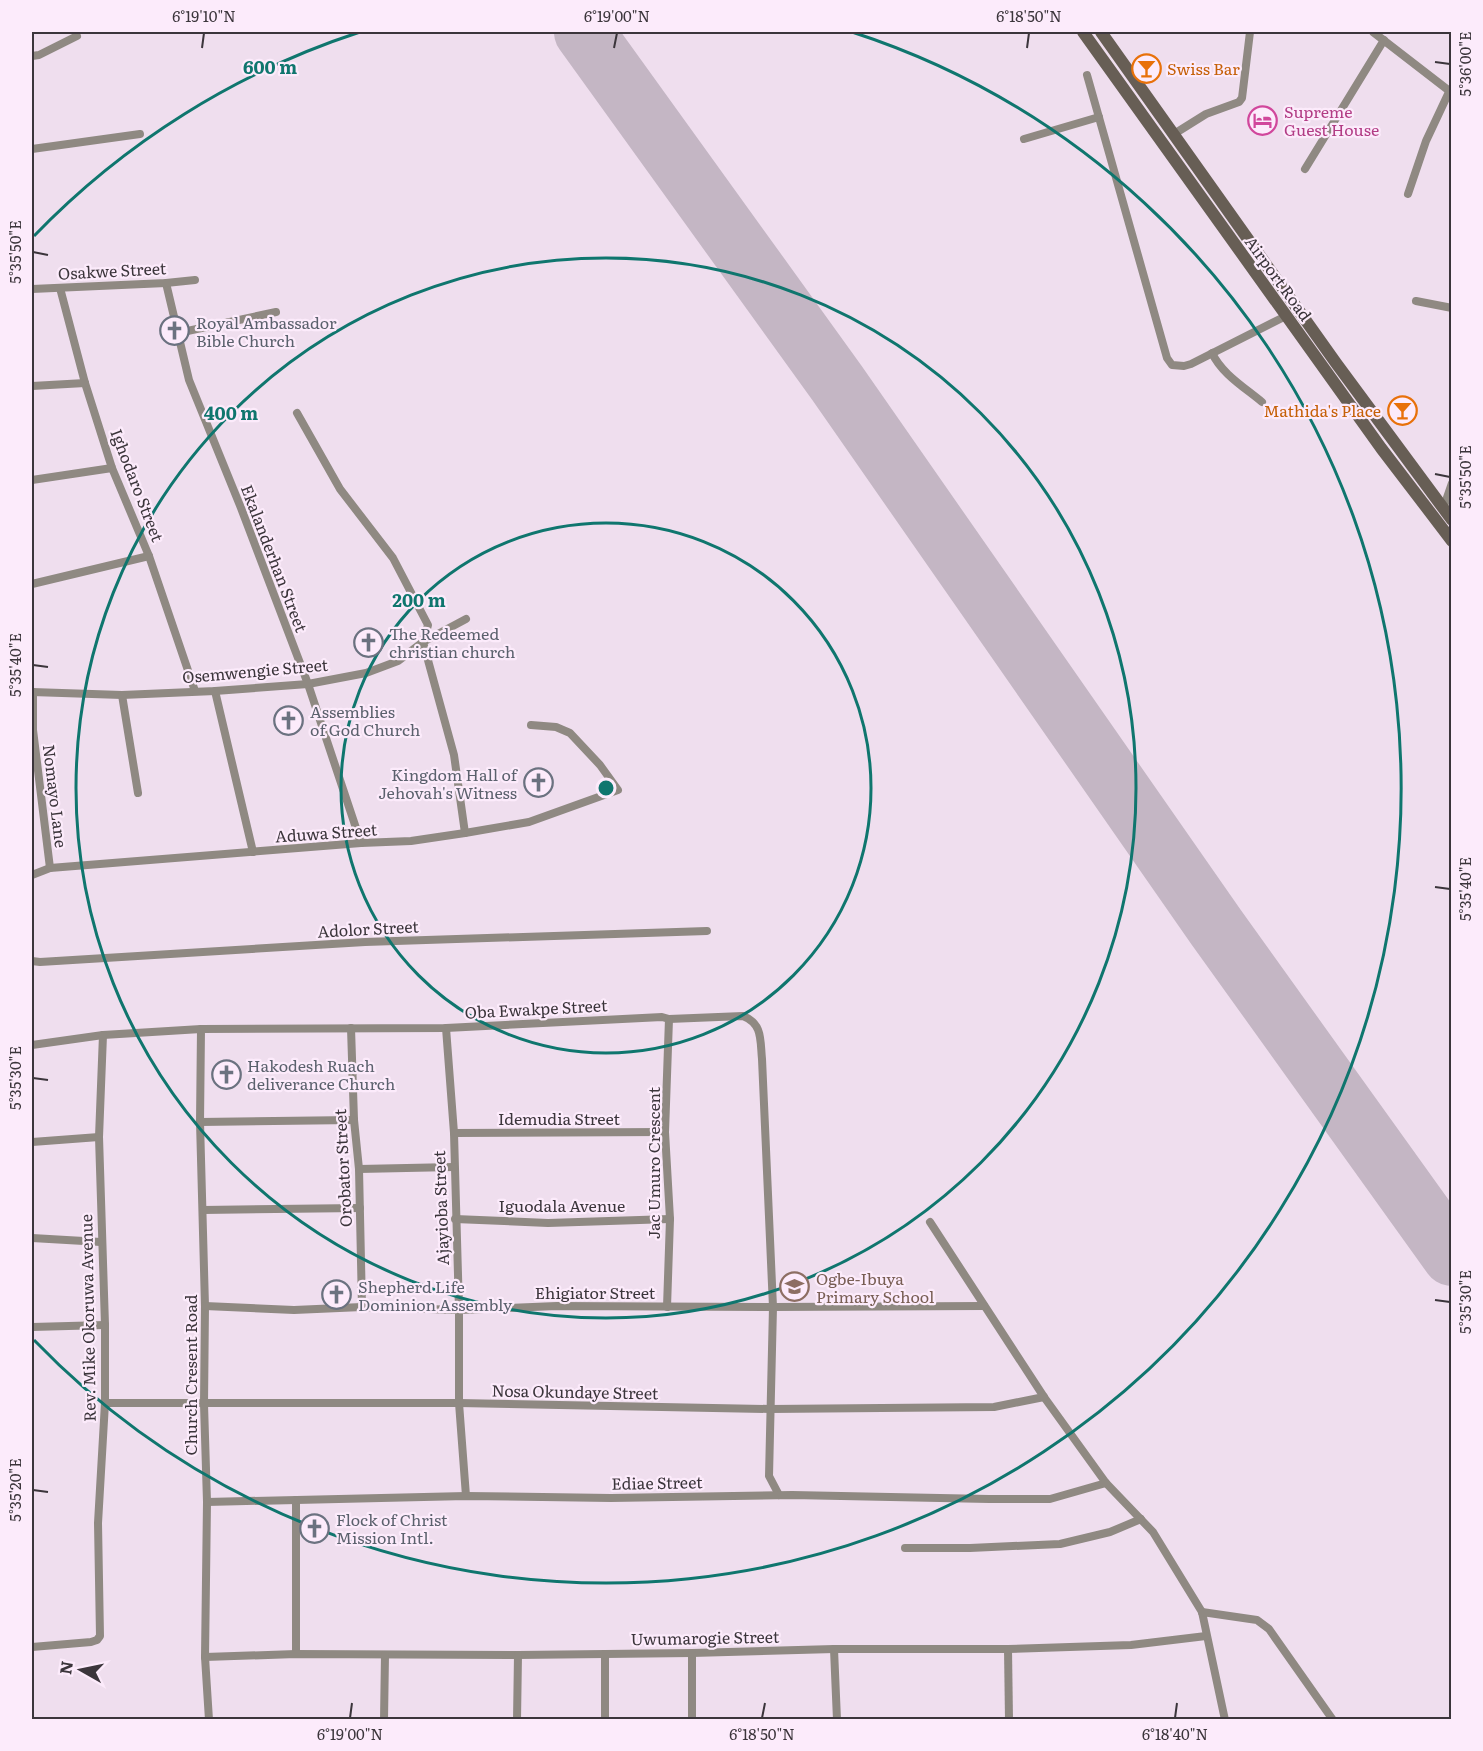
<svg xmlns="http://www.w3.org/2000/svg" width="1483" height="1751" font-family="Literata,serif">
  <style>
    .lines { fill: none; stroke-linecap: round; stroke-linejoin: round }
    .runway { stroke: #c4b6c4; stroke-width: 60 }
    .street { stroke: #8f8982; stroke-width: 8 }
    .secondary { stroke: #675e55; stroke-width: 12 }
    .ticks { fill: none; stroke: #3b353b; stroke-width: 2 }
    .ring { fill: none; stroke: #0f766e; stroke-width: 3 }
    .labels { text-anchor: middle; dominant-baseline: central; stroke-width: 4.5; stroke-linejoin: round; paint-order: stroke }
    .food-label { font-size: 16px; fill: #c56008; stroke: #fcebfb; text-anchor: start }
    .hotel-label { font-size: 16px; fill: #b23c85; stroke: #fcebfb; text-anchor: start }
    .street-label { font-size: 16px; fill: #3b353b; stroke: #fcebfb }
    .worship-label { font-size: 16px; fill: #5b616d; stroke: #fcebfb; text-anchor: start }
    .education-label { font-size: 16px; fill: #785e54; stroke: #fcebfb; text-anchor: start }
    .centre { fill: #0f766e; stroke: #fcebfb; stroke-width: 3 }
    .ring-label { font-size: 18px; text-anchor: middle; font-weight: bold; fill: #0f766e; stroke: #fcebfb; stroke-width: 4.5; stroke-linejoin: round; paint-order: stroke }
    .neatline { fill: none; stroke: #3b353b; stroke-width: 2 }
    .ticks-label { font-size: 15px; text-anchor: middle; fill: #3b353b }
  </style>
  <rect width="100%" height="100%" fill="#efdeee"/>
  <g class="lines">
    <path class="runway" d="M 584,32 L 837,383 L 1216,927 L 1452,1256"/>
    <g class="street">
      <path d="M 1373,32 L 1452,93"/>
      <path d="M 32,56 L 39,55 L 77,36"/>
      <path d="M 1087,75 L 1167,358 L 1172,365 L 1184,366 L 1191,364 L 1286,316"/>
      <path d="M 1174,134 L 1206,114 L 1239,102 L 1242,98 L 1250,32"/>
      <path d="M 1024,139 L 1099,117"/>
      <path d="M 32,149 L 140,134"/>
      <path d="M 1305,169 L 1384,40"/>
      <path d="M 1408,194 L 1426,141 L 1449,92"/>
      <path d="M 166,283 L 189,380 L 241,508 L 308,684 L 361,843"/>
      <path d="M 60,288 L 85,383 L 112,468 L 149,556 L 195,691"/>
      <path d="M 32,289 L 166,283 L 195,280"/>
      <path d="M 1416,301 L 1452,308"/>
      <path d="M 178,333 L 276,312"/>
      <path d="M 1212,353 C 1222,374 1244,387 1262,402"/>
      <path d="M 32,386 L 85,383"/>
      <path d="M 297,413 L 340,489 L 393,558 L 428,625 L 423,642 L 454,755 L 465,833"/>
      <path d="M 32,480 L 112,468"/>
      <path d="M 1443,509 L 1452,483"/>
      <path d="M 32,584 L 149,556"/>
      <path d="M 215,691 L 253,852"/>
      <path d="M 32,692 L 122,695 L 215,691 L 308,684 L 366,673 L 398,661 L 423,642 L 466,619"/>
      <path d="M 33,692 L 33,730 L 50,868"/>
      <path d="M 122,695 L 138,793"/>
      <path d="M 32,875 L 50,868 L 361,843 L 411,841 L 465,833 L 529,822 L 618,790 L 600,765 L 570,733 L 556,727 L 531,725"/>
      <path d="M 32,961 L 40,962 L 365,942 L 707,931"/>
      <path d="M 351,1028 L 354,1120 L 359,1169 L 362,1307"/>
      <path d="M 446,1028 L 454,1133 L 459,1310 L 459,1403 L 466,1496"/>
      <path d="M 201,1029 L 200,1122 L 205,1306 L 204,1404 L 207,1502 L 205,1657 L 209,1720"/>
      <path d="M 32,1045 L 103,1035 L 201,1029 L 446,1028 L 662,1017 L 669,1019 L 743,1016 C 763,1024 760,1040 762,1059 L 773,1307 L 769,1476 L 779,1495"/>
      <path d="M 200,1122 L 354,1120"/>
      <path d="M 454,1133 L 665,1132"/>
      <path d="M 32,1142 L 99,1137"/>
      <path d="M 359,1169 L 454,1167"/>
      <path d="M 203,1210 L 360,1208"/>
      <path d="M 455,1219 L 548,1223 L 670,1219"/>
      <path d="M 930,1222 L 1044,1397 L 1106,1483 L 1153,1532 L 1202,1612 L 1225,1720"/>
      <path d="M 32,1238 L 101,1242"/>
      <path d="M 205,1306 L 294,1310 L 362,1307 L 459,1310 L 557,1306 L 773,1307 L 984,1306"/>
      <path d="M 667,1307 L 670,1219 L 665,1132 L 669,1019"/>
      <path d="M 32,1327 L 105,1325"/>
      <path d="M 105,1403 L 459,1403 L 770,1409 L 994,1407 L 1044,1397"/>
      <path d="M 296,1500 L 296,1654"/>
      <path d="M 207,1502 L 466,1496 L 611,1498 L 792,1495 L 989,1499 L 1050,1499 L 1106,1483"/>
      <path d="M 905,1548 L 970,1548 L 1060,1544 L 1110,1532 L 1141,1519"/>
      <path d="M 1202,1612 L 1257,1620 L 1269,1629 L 1333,1720"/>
      <path d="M 32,1647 L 91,1642 L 97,1640 L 100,1636 L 98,1523 L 105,1403 L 105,1325 L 99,1137 L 103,1035"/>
      <path d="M 834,1649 L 837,1720"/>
      <path d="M 1008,1649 L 1009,1720"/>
      <path d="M 605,1654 L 605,1720"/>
      <path d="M 205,1657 L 296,1654 L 518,1655 L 692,1653 L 834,1649 L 1008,1649 L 1131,1645 L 1206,1636"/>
      <path d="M 384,1720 L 385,1655"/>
      <path d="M 517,1720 L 518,1655"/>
      <path d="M 692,1720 L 692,1653"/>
    </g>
    <g class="secondary">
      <path d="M 1083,32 L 1381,448 L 1452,541"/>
      <path d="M 1101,32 L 1336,363 L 1452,520"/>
    </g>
  </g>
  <path class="ticks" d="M 202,48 L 204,33M 614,48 L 617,33M 1027,48 L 1029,33M 1435,62 L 1450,64M 33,252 L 48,255M 1435,474 L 1450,477M 33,665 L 48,667M 1435,887 L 1450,889M 33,1078 L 48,1080M 1435,1300 L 1450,1302M 33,1490 L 48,1492M 350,1718 L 352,1703M 762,1718 L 765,1703M 1175,1718 L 1177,1703"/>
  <g class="ring">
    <circle cx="606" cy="788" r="265"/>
    <circle cx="606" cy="788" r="530"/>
    <path d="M34 236A795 795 0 0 1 360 32M852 32A795 795 0 1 1 34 1340"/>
  </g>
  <defs>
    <symbol id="bar-ring" viewBox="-11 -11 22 22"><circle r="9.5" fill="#fcebfb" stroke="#e8710a" stroke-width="1.5"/><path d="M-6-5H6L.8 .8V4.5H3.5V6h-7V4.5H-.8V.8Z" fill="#e8710a"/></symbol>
    <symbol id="hotel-ring" viewBox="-11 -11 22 22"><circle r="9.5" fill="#fcebfb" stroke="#d1479c" stroke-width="1.5"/><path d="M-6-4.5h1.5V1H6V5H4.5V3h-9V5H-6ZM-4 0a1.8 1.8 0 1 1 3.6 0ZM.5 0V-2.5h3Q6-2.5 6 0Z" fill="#d1479c"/></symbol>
    <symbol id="church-ring" viewBox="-11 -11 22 22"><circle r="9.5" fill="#fcebfb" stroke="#6b7280" stroke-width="1.5"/><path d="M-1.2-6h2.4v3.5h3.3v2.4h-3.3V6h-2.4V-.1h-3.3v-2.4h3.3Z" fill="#6b7280"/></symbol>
    <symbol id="school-ring" viewBox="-11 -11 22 22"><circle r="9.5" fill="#fcebfb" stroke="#8d6e63" stroke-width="1.5"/><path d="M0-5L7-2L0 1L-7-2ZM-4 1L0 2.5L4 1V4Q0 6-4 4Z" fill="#8d6e63"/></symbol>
  </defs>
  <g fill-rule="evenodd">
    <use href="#bar-ring" x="1130" y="52" width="33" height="33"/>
    <use href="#hotel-ring" x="1246" y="104" width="33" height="33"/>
    <use href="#church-ring" x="158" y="314" width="33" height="33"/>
    <use href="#bar-ring" x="1386" y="394" width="33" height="33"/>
    <use href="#church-ring" x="352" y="626" width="33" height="33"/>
    <use href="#church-ring" x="272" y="704" width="33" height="33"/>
    <use href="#church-ring" x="522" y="766" width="33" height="33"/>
    <use href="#church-ring" x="210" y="1058" width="33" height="33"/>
    <use href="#school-ring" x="778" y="1270" width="33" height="33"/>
    <use href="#church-ring" x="320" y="1278" width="33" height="33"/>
    <use href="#church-ring" x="298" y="1512" width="33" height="33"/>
  </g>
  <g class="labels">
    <g class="food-label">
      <text x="1167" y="68">Swiss Bar</text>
      <text x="1381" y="410" text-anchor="end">Mathida's Place</text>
    </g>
    <g class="hotel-label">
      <text x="1284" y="111">Supreme<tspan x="1284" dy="18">Guest House</tspan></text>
    </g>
    <g class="street-label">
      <text transform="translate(112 270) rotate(-3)">Osakwe Street</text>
      <text transform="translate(1279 278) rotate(54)">Airport Road</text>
      <text transform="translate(138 485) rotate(69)">Ighodaro Street</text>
      <text transform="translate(275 558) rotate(69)">Ekalanderhan Street</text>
      <text transform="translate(255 670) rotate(-5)">Osemwengie Street</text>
      <text transform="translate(56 796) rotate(83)">Nomayo Lane</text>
      <text transform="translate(326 832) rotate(-4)">Aduwa Street</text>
      <text transform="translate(368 928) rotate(-3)">Adolor Street</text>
      <text transform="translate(536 1008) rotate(-3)">Oba Ewakpe Street</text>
      <text x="559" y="1118">Idemudia Street</text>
      <text transform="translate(653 1163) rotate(-90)">Jac Umuro Crescent</text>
      <text transform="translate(342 1168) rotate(-93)">Orobator Street</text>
      <text x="562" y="1205">Iguodala Avenue</text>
      <text transform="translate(440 1208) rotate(-92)">Ajayioba Street</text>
      <text x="595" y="1292">Ehigiator Street</text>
      <text transform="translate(87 1318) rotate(-91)">Rev. Mike Okoruwa Avenue</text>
      <text transform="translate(190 1375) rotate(-90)">Church Cresent Road</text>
      <text transform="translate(575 1391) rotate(1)">Nosa Okundaye Street</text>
      <text transform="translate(657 1482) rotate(-1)">Ediae Street</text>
      <text transform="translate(705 1637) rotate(-1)">Uwumarogie Street</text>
    </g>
    <g class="worship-label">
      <text x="196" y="322">Royal Ambassador<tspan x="196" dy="18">Bible Church</tspan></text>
      <text x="389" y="633">The Redeemed<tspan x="389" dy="18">christian church</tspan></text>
      <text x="310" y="711">Assemblies<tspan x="310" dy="18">of God Church</tspan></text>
      <text x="517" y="774" text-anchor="end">Kingdom Hall of<tspan x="517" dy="18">Jehovah's Witness</tspan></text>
      <text x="247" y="1065">Hakodesh Ruach<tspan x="247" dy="18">deliverance Church</tspan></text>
      <text x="358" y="1286">Shepherd Life<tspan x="358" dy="18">Dominion Assembly</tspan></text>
      <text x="336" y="1519">Flock of Christ<tspan x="336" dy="18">Mission Intl.</tspan></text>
    </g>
    <g class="education-label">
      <text x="816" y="1278">Ogbe-Ibuya<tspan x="816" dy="18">Primary School</tspan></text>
    </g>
  </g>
  <circle cx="606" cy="788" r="9" class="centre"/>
  <g class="ring-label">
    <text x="270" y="74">600 m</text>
    <text x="231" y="420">400 m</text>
    <text x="419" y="607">200 m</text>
  </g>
  <rect width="1483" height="1751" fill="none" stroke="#fcebfb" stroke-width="66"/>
  <g transform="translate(81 1670) rotate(279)" stroke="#fcebfb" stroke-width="4.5" paint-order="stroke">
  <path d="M0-4.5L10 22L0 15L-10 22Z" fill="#3b353b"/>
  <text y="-9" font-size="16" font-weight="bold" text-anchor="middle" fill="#3b353b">N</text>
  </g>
  <rect x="33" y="33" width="1417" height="1685" class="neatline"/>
  <g class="ticks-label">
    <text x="204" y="22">6°19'10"N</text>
    <text x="617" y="22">6°19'00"N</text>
    <text x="1029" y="22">6°18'50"N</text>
    <text transform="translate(1466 64) rotate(-90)" y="5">5°36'00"E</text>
    <text transform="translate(16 252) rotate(-90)" y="5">5°35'50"E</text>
    <text transform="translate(1466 477) rotate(-90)" y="5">5°35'50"E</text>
    <text transform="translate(16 665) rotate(-90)" y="5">5°35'40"E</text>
    <text transform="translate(1466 889) rotate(-90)" y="5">5°35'40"E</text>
    <text transform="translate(16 1078) rotate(-90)" y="5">5°35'30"E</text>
    <text transform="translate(1466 1302) rotate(-90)" y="5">5°35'30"E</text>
    <text transform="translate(16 1490) rotate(-90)" y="5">5°35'20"E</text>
    <text x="350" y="1740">6°19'00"N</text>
    <text x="762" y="1740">6°18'50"N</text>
    <text x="1175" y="1740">6°18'40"N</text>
  </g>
</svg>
